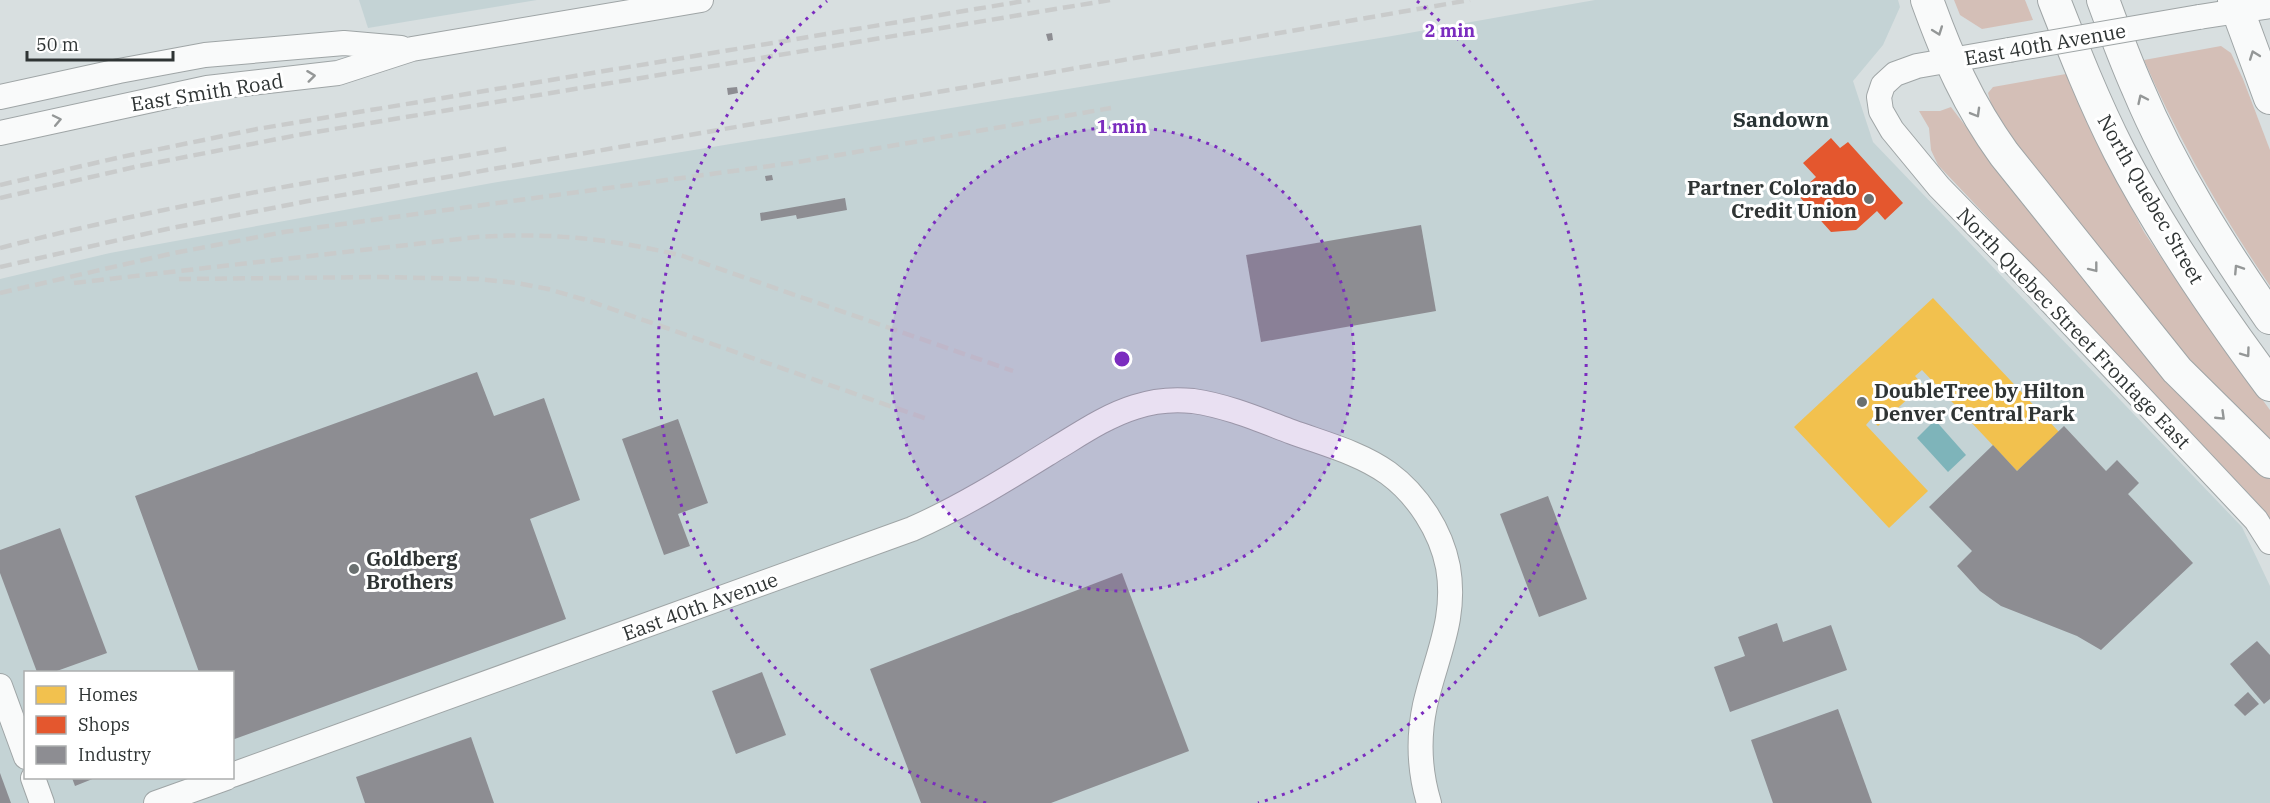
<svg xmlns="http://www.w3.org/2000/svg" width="2270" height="803" font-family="'IBM Plex Serif',serif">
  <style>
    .built { fill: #c4d3d5; fill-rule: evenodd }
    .green { fill: #d4bfb7 }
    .water { fill: #7eb4ba }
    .homes { fill: #f2c14e }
    .shops { fill: #e4572e }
    .industry { fill: #8d8d92 }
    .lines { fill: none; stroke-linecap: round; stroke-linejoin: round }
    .minor-casing { stroke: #9fa5a6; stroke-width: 26 }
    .major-casing { stroke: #9fa5a6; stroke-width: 34 }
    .minor { stroke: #f9fafa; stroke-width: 24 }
    .major { stroke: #f9fafa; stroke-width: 32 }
    .rail { stroke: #c9cbcb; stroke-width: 4.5; stroke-dasharray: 12 6; stroke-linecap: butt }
    .minor-bridge-casing { stroke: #9fa5a6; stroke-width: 26; stroke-linecap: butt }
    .minor-bridge { stroke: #f9fafa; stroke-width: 24 }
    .oneway { stroke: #949797 }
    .ring { fill: none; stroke: #7b2cbf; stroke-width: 3; stroke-dasharray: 3 6 }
    .poi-dot { fill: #6a7070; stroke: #fff; stroke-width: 2 }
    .labels { text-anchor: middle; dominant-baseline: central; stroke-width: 6; stroke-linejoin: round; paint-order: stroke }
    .street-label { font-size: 20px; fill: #2f3434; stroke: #fff }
    .poi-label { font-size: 20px; font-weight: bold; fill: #2f3434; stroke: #fff; text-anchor: start }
    .neighbourhood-label { font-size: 21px; font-weight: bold; fill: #293334; stroke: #fff }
    .centre { fill: #7b2cbf; stroke: #fff; stroke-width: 3 }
    .ring-label { font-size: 18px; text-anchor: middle; font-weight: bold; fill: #7b2cbf; stroke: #fff; stroke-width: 6; stroke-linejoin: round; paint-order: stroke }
  </style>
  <rect width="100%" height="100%" fill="#d8dfe0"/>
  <g class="built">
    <path d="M 359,0 L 537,0 L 368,28 Z"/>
    <path d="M 1595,0 L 1898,0 L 1900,7 L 1883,45 L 1853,81 L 1873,142 L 2242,527 L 2270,586 L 2270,803 L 0,803 L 0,279 L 110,253 L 492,183 L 1392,36 ZM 26,672 L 232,672 L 232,778 L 26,778 Z"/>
  </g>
  <g class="green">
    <path d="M 1954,0 L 2025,0 L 2033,20 L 1982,29 L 1960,15 Z"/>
    <path d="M 2221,46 L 2231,53 L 2243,79 L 2270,150 L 2270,286 C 2221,214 2179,140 2144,60 Z"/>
    <path d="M 2066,74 L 2092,132 L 2144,232 L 2195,308 L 2270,410 L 2270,441 L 2206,379 L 2175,344 L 2000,127 L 1993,111 L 1988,93 L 1993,87 Z"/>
    <path d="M 1951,107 L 1983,149 L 2270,472 L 2270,518 L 2252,497 L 1938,165 L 1931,150 L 1929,128 L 1919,111 L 1940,111 Z"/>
  </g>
  <path class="water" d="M 1935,420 L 1966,455 L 1948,472 L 1917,438 Z"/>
  <path class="homes" d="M 1933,298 L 2059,432 L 2017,471 L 1922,370 L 1915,376 L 1923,385 L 1878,426 L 1871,419 L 1866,425 L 1928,491 L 1889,528 L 1794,427 Z"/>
  <path class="shops" d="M 1831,138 L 1840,148 L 1848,142 L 1903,203 L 1885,220 L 1877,211 L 1856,230 L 1831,232 L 1797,194 L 1816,177 L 1803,163 Z"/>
  <g class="industry">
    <path d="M 1052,33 L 1053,40 L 1048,41 L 1046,34 Z"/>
    <path d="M 737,87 L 738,93 L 728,95 L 727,88 Z"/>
    <path d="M 772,175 L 773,180 L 766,181 L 765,176 Z"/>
    <path d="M 845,198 L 847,210 L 797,219 L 796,215 L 761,221 L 760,213 Z"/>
    <path d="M 1421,225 L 1436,311 L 1261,342 L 1246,255 Z"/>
    <path d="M 477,372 L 494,416 L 544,398 L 580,500 L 530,519 L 566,619 L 232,740 L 232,672 L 199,672 L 135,496 Z"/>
    <path d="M 678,419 L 708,503 L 678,514 L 690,546 L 664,555 L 622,439 Z"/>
    <path d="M 2064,426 L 2106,471 L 2117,460 L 2139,483 L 2128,494 L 2193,563 L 2101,650 L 2077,636 L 2001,606 L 1980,591 L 1957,566 L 1972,551 L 1929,507 L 1993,445 L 2017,471 Z"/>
    <path d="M 1548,496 L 1587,599 L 1539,617 L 1500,514 Z"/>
    <path d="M 60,528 L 107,653 L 54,672 L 37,672 L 0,573 L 0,550 Z"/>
    <path d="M 1122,573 L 1189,751 L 1051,803 L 921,803 L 870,669 Z"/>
    <path d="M 1777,623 L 1783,642 L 1831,625 L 1847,670 L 1730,712 L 1714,667 L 1745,656 L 1738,637 Z"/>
    <path d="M 2257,641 L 2270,655 L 2270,699 L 2264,704 L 2230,664 Z"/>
    <path d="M 762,672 L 786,735 L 736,754 L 712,691 Z"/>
    <path d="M 2248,692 L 2259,704 L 2245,716 L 2234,705 Z"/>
    <path d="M 1838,709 L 1872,803 L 1773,803 L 1751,740 Z"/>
    <path d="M 471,737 L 494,803 L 365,803 L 356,777 Z"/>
    <path d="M 0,773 L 11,803 L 0,803 Z"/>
    <path d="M 72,778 L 95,778 L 75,786 Z"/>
  </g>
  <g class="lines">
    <defs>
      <g id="minor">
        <path d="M 2199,17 L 2270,6"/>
        <path d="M 2009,50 L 1917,66 L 1895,74 L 1883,85 L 1879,97 L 1881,111 L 1892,130 L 1939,187 L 2037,287 L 2256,520 L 2270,542"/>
        <path d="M 0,97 L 119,71 L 205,55 L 344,43 L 401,48"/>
        <path d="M 0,133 L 207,88 L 338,73 L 412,49 L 701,0"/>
        <path d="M 0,686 L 26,757"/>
        <path d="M 232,775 L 912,529 C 962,507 1008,478 1055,449 C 1080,434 1106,416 1135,407 C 1153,401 1174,399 1193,401 C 1228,406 1260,420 1292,432 C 1325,444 1360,453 1388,473 C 1418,495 1441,531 1448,567 C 1457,619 1436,656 1425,705 C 1418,738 1419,770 1429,803"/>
        <path d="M 33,778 L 42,803"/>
        <path d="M 156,803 L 226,778"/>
      </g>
      <g id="major">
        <path d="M 1927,0 C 1948,58 1968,104 2004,154 L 2177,370 L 2270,462"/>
        <path d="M 2054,0 C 2074,51 2094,102 2119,151 C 2162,234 2215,311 2270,385"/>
        <path d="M 2103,0 C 2114,30 2125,60 2138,89 C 2172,170 2220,246 2270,318"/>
        <path d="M 2234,0 L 2270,98"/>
      </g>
    </defs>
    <use href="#minor" class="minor-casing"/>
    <use href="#major" class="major-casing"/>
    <use href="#minor" class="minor"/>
    <use href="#major" class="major"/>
    <g class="rail">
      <path d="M 0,185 L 121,157 L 257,129 L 1030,0"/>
      <path d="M 0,198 L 139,166 L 298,135 L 1110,0"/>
      <path d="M 0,248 C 168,204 340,177 511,148"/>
      <path d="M 0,267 L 167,229 L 308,201 L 1470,0"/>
      <path d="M 179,279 L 383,277 L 478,279 L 517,283 L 548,289 L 589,301 L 930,420"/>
      <path d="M 74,283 L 477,237 C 550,232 613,239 683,256 L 1013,371"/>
      <path d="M 0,293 L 174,253 L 284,232 L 792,163 L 1111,108"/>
    </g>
    <defs>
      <path id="minor-bridge" d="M 2009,50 L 2199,17"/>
    </defs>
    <use href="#minor-bridge" class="minor-bridge-casing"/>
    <use href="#minor-bridge" class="minor-bridge"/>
  </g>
  <defs><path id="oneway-chevron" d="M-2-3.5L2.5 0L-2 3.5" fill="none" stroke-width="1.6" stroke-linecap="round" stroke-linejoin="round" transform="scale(1.5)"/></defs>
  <g class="oneway">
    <use href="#oneway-chevron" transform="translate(1938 31) rotate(70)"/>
    <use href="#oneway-chevron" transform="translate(2254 55) rotate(-110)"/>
    <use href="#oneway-chevron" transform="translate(311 76) rotate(-7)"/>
    <use href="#oneway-chevron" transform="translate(2142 99) rotate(-115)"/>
    <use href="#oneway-chevron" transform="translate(1976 113) rotate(60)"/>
    <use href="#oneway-chevron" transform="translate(57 120) rotate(-12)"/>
    <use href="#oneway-chevron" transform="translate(2094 268) rotate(52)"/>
    <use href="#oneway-chevron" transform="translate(2238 269) rotate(-123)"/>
    <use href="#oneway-chevron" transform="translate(2246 353) rotate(54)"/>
    <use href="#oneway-chevron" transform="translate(2221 416) rotate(44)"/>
  </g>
  <circle cx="1122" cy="359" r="232" fill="#7b2cbf" fill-opacity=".12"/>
  <g class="ring">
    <circle cx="1122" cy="359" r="232"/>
    <path d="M986 803A464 464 0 0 1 827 1M1417 1A464 464 0 0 1 1258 803"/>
  </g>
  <g class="poi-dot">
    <circle cx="1869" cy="199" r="6"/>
    <circle cx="1862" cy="402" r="6"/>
    <circle cx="354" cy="569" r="6"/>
  </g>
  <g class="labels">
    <g class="street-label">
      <text transform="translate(2045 44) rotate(-10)">East 40th Avenue</text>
      <text transform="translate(207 92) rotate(-9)">East Smith Road</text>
      <text transform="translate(2151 199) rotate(60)">North Quebec Street</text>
      <text transform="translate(2074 328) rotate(46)">North Quebec Street Frontage East</text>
      <text transform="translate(700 606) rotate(-20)">East 40th Avenue</text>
    </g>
    <g class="poi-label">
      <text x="1857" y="187" text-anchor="end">Partner Colorado<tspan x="1857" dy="23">Credit Union</tspan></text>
      <text x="1874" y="390">DoubleTree by Hilton<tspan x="1874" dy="23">Denver Central Park</tspan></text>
      <text x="366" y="558">Goldberg<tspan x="366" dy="23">Brothers</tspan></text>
    </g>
    <g class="neighbourhood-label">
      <text x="1781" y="119">Sandown</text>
    </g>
  </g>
  <circle cx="1122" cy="359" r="9" class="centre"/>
  <g class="ring-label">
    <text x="1450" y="37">2 min</text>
    <text x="1122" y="133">1 min</text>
  </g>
  <rect x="24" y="671" width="210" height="108" fill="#ffffff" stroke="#acaeae" stroke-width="1.5"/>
  <rect x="36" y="686" width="30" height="18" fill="#f2c14e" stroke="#acaeae" stroke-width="1.5"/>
  <text x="78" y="701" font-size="18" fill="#2f3434">Homes</text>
  <rect x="36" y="716" width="30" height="18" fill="#e4572e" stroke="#acaeae" stroke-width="1.5"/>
  <text x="78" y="731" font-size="18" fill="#2f3434">Shops</text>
  <rect x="36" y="746" width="30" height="18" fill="#8d8d92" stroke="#acaeae" stroke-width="1.5"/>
  <text x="78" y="761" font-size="18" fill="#2f3434">Industry</text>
  <path d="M27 51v9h146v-9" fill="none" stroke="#2f3434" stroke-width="3"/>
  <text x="36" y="51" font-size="18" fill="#2f3434" stroke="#ffffff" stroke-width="4.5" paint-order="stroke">50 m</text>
</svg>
